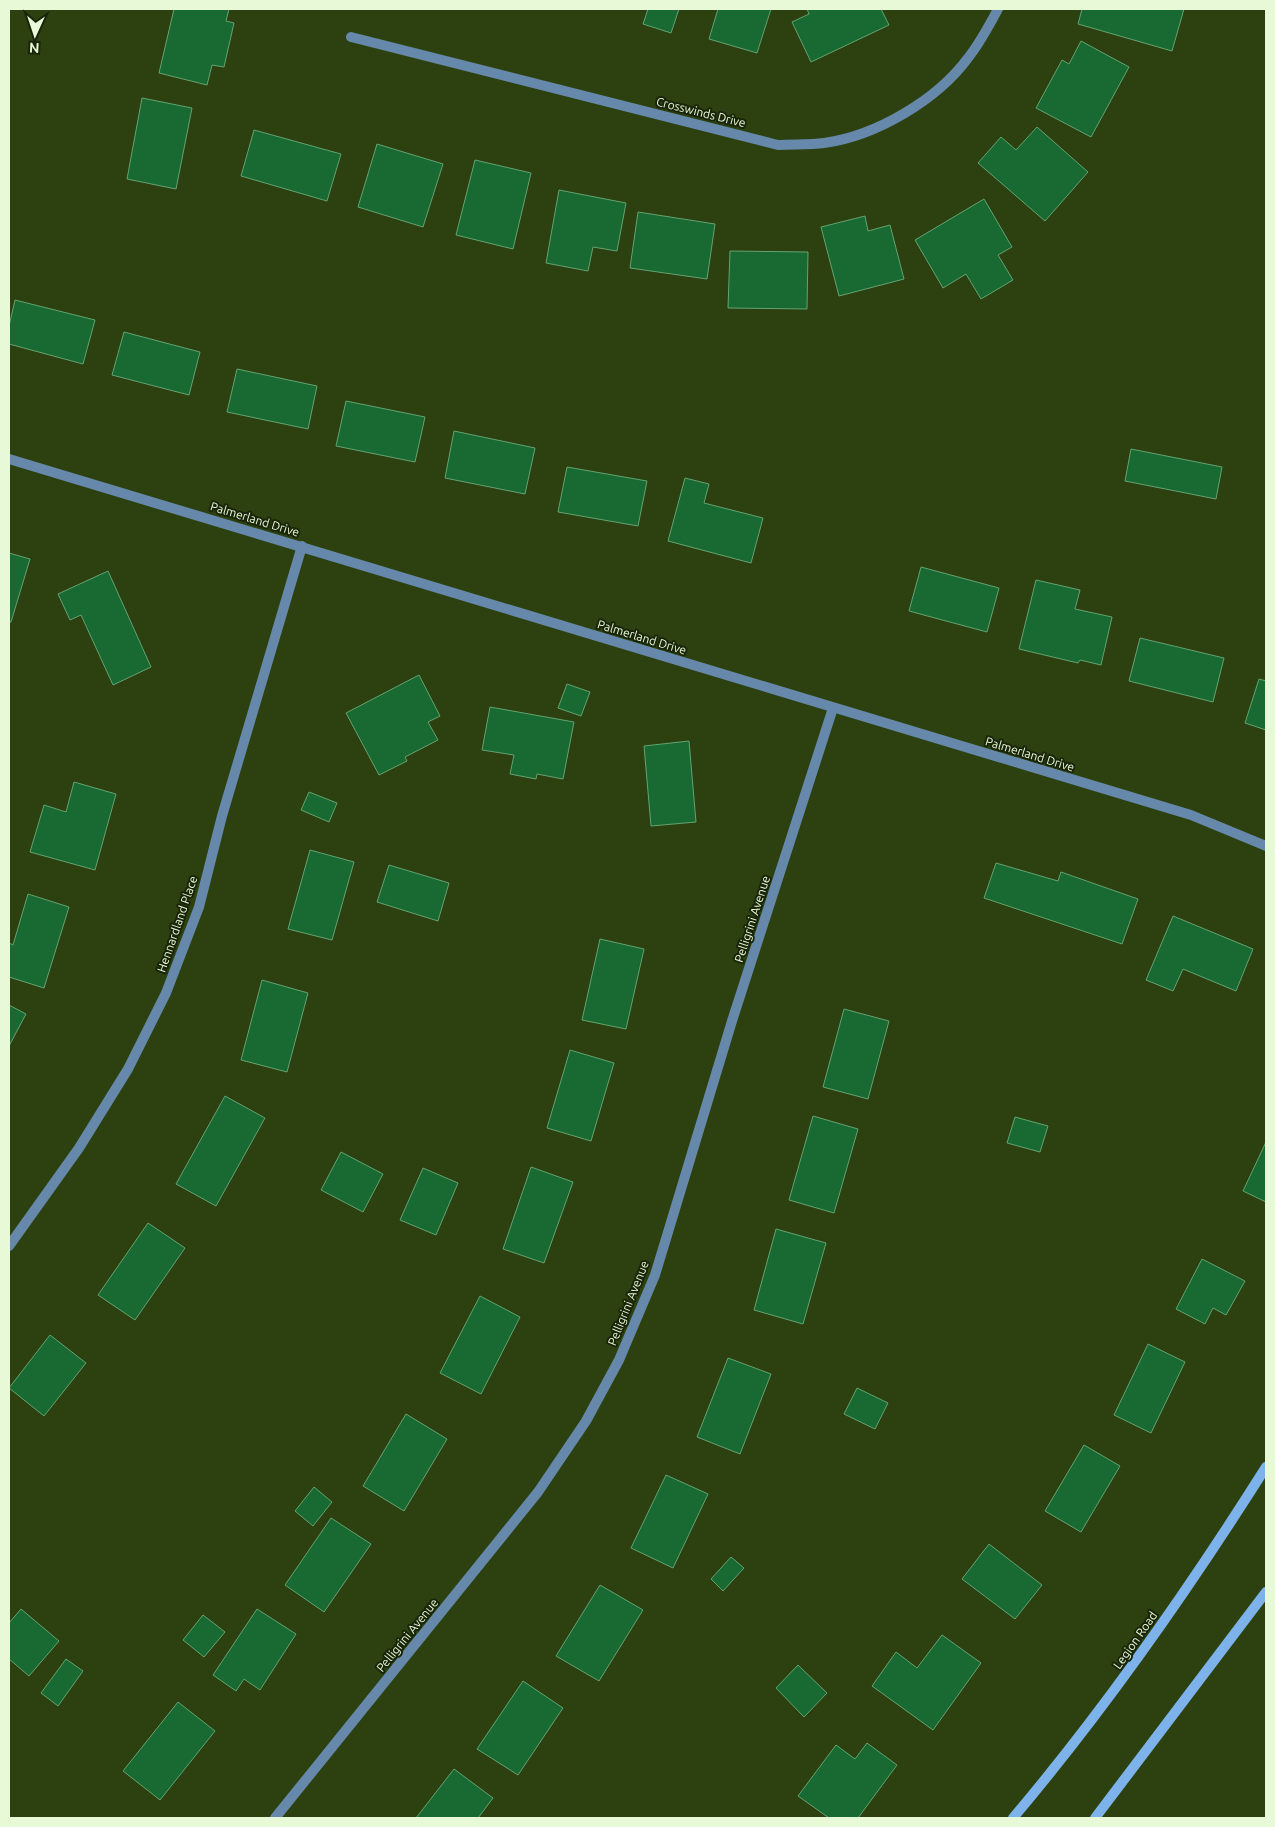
<svg xmlns="http://www.w3.org/2000/svg" width="1275" height="1827" font-family="Ubuntu,sans-serif">
  <style>
    .building { fill: #196933; stroke: #64a371 }
    .lines { fill: none; stroke-linecap: round; stroke-linejoin: round }
    .minor { stroke: #68a; stroke-width: 10 }
    .secondary { stroke: #7db3ea; stroke-width: 10 }
    .labels { text-anchor: middle; dominant-baseline: central; stroke-width: 4; stroke-linejoin: round; paint-order: stroke }
    .street-label { font-size: 12px; fill: #e7f9d6; stroke: #19250a }
  </style>
  <rect width="100%" height="100%" fill="#2c410f"/>
  <g class="building">
    <path d="M 174,9 L 229,9 L 226,21 L 234,23 L 224,67 L 212,65 L 207,85 L 159,73 Z"/>
    <path d="M 648,9 L 679,9 L 671,33 L 643,24 Z"/>
    <path d="M 718,9 L 771,9 L 757,53 L 709,39 Z"/>
    <path d="M 807,9 L 881,9 L 889,25 L 811,62 L 792,22 L 809,14 Z"/>
    <path d="M 1082,9 L 1184,9 L 1172,51 L 1078,24 Z"/>
    <path d="M 1081,41 L 1129,67 L 1091,137 L 1036,108 L 1062,60 L 1069,64 Z"/>
    <path d="M 142,98 L 192,108 L 176,189 L 127,179 Z"/>
    <path d="M 1037,127 L 1088,172 L 1045,221 L 978,163 L 1001,137 L 1016,150 Z"/>
    <path d="M 254,130 L 341,154 L 327,201 L 241,176 Z"/>
    <path d="M 377,144 L 443,164 L 423,227 L 358,207 Z"/>
    <path d="M 475,160 L 531,173 L 513,249 L 456,235 Z"/>
    <path d="M 559,190 L 626,203 L 617,251 L 593,247 L 588,271 L 546,263 Z"/>
    <path d="M 984,199 L 1012,247 L 998,255 L 1013,280 L 981,299 L 966,274 L 943,288 L 915,240 Z"/>
    <path d="M 638,212 L 715,224 L 707,279 L 630,268 Z"/>
    <path d="M 865,216 L 868,231 L 890,225 L 904,279 L 839,296 L 821,227 Z"/>
    <path d="M 730,251 L 808,252 L 807,309 L 728,308 Z"/>
    <path d="M 15,300 L 95,320 L 83,364 L 9,344 L 9,326 Z"/>
    <path d="M 124,332 L 200,352 L 189,395 L 112,375 Z"/>
    <path d="M 237,369 L 317,386 L 308,429 L 227,412 Z"/>
    <path d="M 346,401 L 425,417 L 415,462 L 336,446 Z"/>
    <path d="M 454,431 L 535,448 L 525,494 L 445,478 Z"/>
    <path d="M 1131,449 L 1222,467 L 1216,499 L 1125,481 Z"/>
    <path d="M 567,467 L 647,481 L 638,526 L 558,512 Z"/>
    <path d="M 685,478 L 709,484 L 704,503 L 763,518 L 751,563 L 668,541 Z"/>
    <path d="M 9,553 L 30,559 L 11,622 L 9,622 Z"/>
    <path d="M 921,567 L 999,588 L 987,632 L 909,611 Z"/>
    <path d="M 108,571 L 151,667 L 113,685 L 81,615 L 70,620 L 58,594 Z"/>
    <path d="M 1036,580 L 1080,590 L 1075,609 L 1112,617 L 1101,665 L 1080,660 L 1078,663 L 1019,649 Z"/>
    <path d="M 1140,638 L 1224,658 L 1213,702 L 1129,681 Z"/>
    <path d="M 419,675 L 440,716 L 428,722 L 438,740 L 405,757 L 407,761 L 379,775 L 346,713 Z"/>
    <path d="M 1259,679 L 1266,681 L 1266,730 L 1245,723 Z"/>
    <path d="M 567,684 L 590,692 L 581,716 L 558,708 Z"/>
    <path d="M 490,707 L 574,722 L 563,779 L 537,774 L 536,779 L 510,774 L 514,755 L 482,750 Z"/>
    <path d="M 689,741 L 696,822 L 651,826 L 644,746 Z"/>
    <path d="M 74,782 L 116,794 L 95,870 L 30,852 L 44,805 L 66,812 Z"/>
    <path d="M 309,792 L 337,803 L 329,822 L 301,810 Z"/>
    <path d="M 310,850 L 354,862 L 332,940 L 288,929 Z"/>
    <path d="M 996,863 L 1058,881 L 1061,872 L 1138,899 L 1122,944 L 984,898 Z"/>
    <path d="M 389,865 L 449,883 L 438,921 L 377,902 Z"/>
    <path d="M 28,894 L 69,907 L 44,988 L 9,977 L 9,943 L 13,945 Z"/>
    <path d="M 1173,916 L 1253,949 L 1236,991 L 1183,969 L 1173,991 L 1146,980 Z"/>
    <path d="M 600,939 L 644,949 L 626,1029 L 582,1020 Z"/>
    <path d="M 262,980 L 308,993 L 287,1072 L 241,1060 Z"/>
    <path d="M 9,1005 L 26,1014 L 9,1046 Z"/>
    <path d="M 844,1009 L 889,1021 L 868,1099 L 823,1087 Z"/>
    <path d="M 570,1050 L 614,1063 L 591,1141 L 547,1128 Z"/>
    <path d="M 225,1096 L 265,1118 L 216,1206 L 176,1184 Z"/>
    <path d="M 813,1116 L 858,1129 L 834,1213 L 789,1200 Z"/>
    <path d="M 1015,1117 L 1048,1126 L 1040,1152 L 1007,1143 Z"/>
    <path d="M 1266,1142 L 1266,1202 L 1243,1191 Z"/>
    <path d="M 341,1152 L 383,1174 L 363,1212 L 321,1190 Z"/>
    <path d="M 531,1167 L 573,1182 L 544,1263 L 503,1249 Z"/>
    <path d="M 423,1168 L 458,1183 L 436,1235 L 400,1220 Z"/>
    <path d="M 148,1223 L 185,1248 L 135,1320 L 98,1295 Z"/>
    <path d="M 776,1229 L 826,1243 L 803,1324 L 754,1310 Z"/>
    <path d="M 1202,1259 L 1245,1281 L 1226,1315 L 1213,1308 L 1205,1324 L 1176,1309 Z"/>
    <path d="M 480,1296 L 520,1317 L 481,1394 L 440,1373 Z"/>
    <path d="M 50,1335 L 86,1363 L 44,1416 L 9,1388 Z"/>
    <path d="M 1148,1344 L 1185,1362 L 1151,1433 L 1114,1415 Z"/>
    <path d="M 728,1358 L 771,1374 L 740,1454 L 697,1437 Z"/>
    <path d="M 857,1388 L 888,1403 L 875,1429 L 844,1414 Z"/>
    <path d="M 406,1414 L 447,1439 L 404,1511 L 363,1486 Z"/>
    <path d="M 1084,1445 L 1120,1466 L 1081,1532 L 1045,1511 Z"/>
    <path d="M 666,1475 L 708,1494 L 673,1568 L 631,1548 Z"/>
    <path d="M 314,1487 L 332,1502 L 313,1526 L 295,1511 Z"/>
    <path d="M 331,1518 L 371,1544 L 324,1612 L 285,1585 Z"/>
    <path d="M 989,1544 L 1042,1585 L 1015,1619 L 962,1579 Z"/>
    <path d="M 731,1557 L 744,1568 L 723,1591 L 711,1579 Z"/>
    <path d="M 600,1585 L 643,1610 L 599,1681 L 556,1656 Z"/>
    <path d="M 21,1609 L 59,1641 L 29,1676 L 9,1659 L 9,1623 Z"/>
    <path d="M 257,1609 L 296,1634 L 260,1690 L 244,1679 L 236,1691 L 213,1675 Z"/>
    <path d="M 203,1615 L 225,1632 L 204,1657 L 183,1640 Z"/>
    <path d="M 942,1635 L 981,1663 L 933,1730 L 872,1686 L 896,1652 L 917,1668 Z"/>
    <path d="M 66,1659 L 83,1671 L 58,1706 L 41,1693 Z"/>
    <path d="M 798,1665 L 827,1693 L 804,1717 L 776,1688 Z"/>
    <path d="M 523,1681 L 563,1708 L 518,1775 L 477,1749 Z"/>
    <path d="M 178,1702 L 215,1731 L 160,1800 L 123,1771 Z"/>
    <path d="M 867,1743 L 897,1765 L 858,1818 L 829,1818 L 798,1796 L 836,1745 L 855,1759 Z"/>
    <path d="M 454,1769 L 493,1798 L 478,1818 L 416,1818 Z"/>
  </g>
  <g class="lines">
    <g class="minor">
      <path d="M 351,37 L 778,145 C 793,144 809,145 824,143 C 876,136 937,100 968,58 C 980,43 989,26 998,9"/>
      <path d="M 9,459 L 1191,815 L 1266,846"/>
      <path d="M 9,1246 L 79,1148 L 128,1069 L 166,993 L 199,907 L 222,816 L 302,546"/>
      <path d="M 275,1818 L 538,1492 L 586,1421 L 619,1360 L 655,1275 L 732,1021 L 833,708"/>
    </g>
    <g class="secondary">
      <path d="M 1013,1818 C 1106,1708 1189,1589 1266,1467"/>
      <path d="M 1095,1818 L 1266,1592"/>
    </g>
  </g>
  <g class="labels">
    <g class="street-label">
      <text transform="translate(701 112) rotate(14)">Crosswinds Drive</text>
      <text transform="translate(255 519) rotate(17)">Palmerland Drive</text>
      <text transform="translate(642 637) rotate(17)">Palmerland Drive</text>
      <text transform="translate(1030 754) rotate(17)">Palmerland Drive</text>
      <text transform="translate(752 919) rotate(-72)">Pelligrini Avenue</text>
      <text transform="translate(177 924) rotate(-71)">Hennardland Place</text>
      <text transform="translate(628 1303) rotate(-68)">Pelligrini Avenue</text>
      <text transform="translate(407 1635) rotate(-51)">Pelligrini Avenue</text>
      <text transform="translate(1135 1640) rotate(-55)">Legion Road</text>
    </g>
  </g>
  <rect width="1275" height="1827" fill="none" stroke="#e7f9d6" stroke-width="20"/>
  <g transform="translate(35 35) rotate(183)" stroke="#19250a" stroke-width="4" paint-order="stroke">
  <path d="M0-4L9 19L0 12L-9 19Z" fill="#e7f9d6"/>
  <text y="-8" font-size="14" font-weight="bold" text-anchor="middle" fill="#e7f9d6">N</text>
  </g>
</svg>
